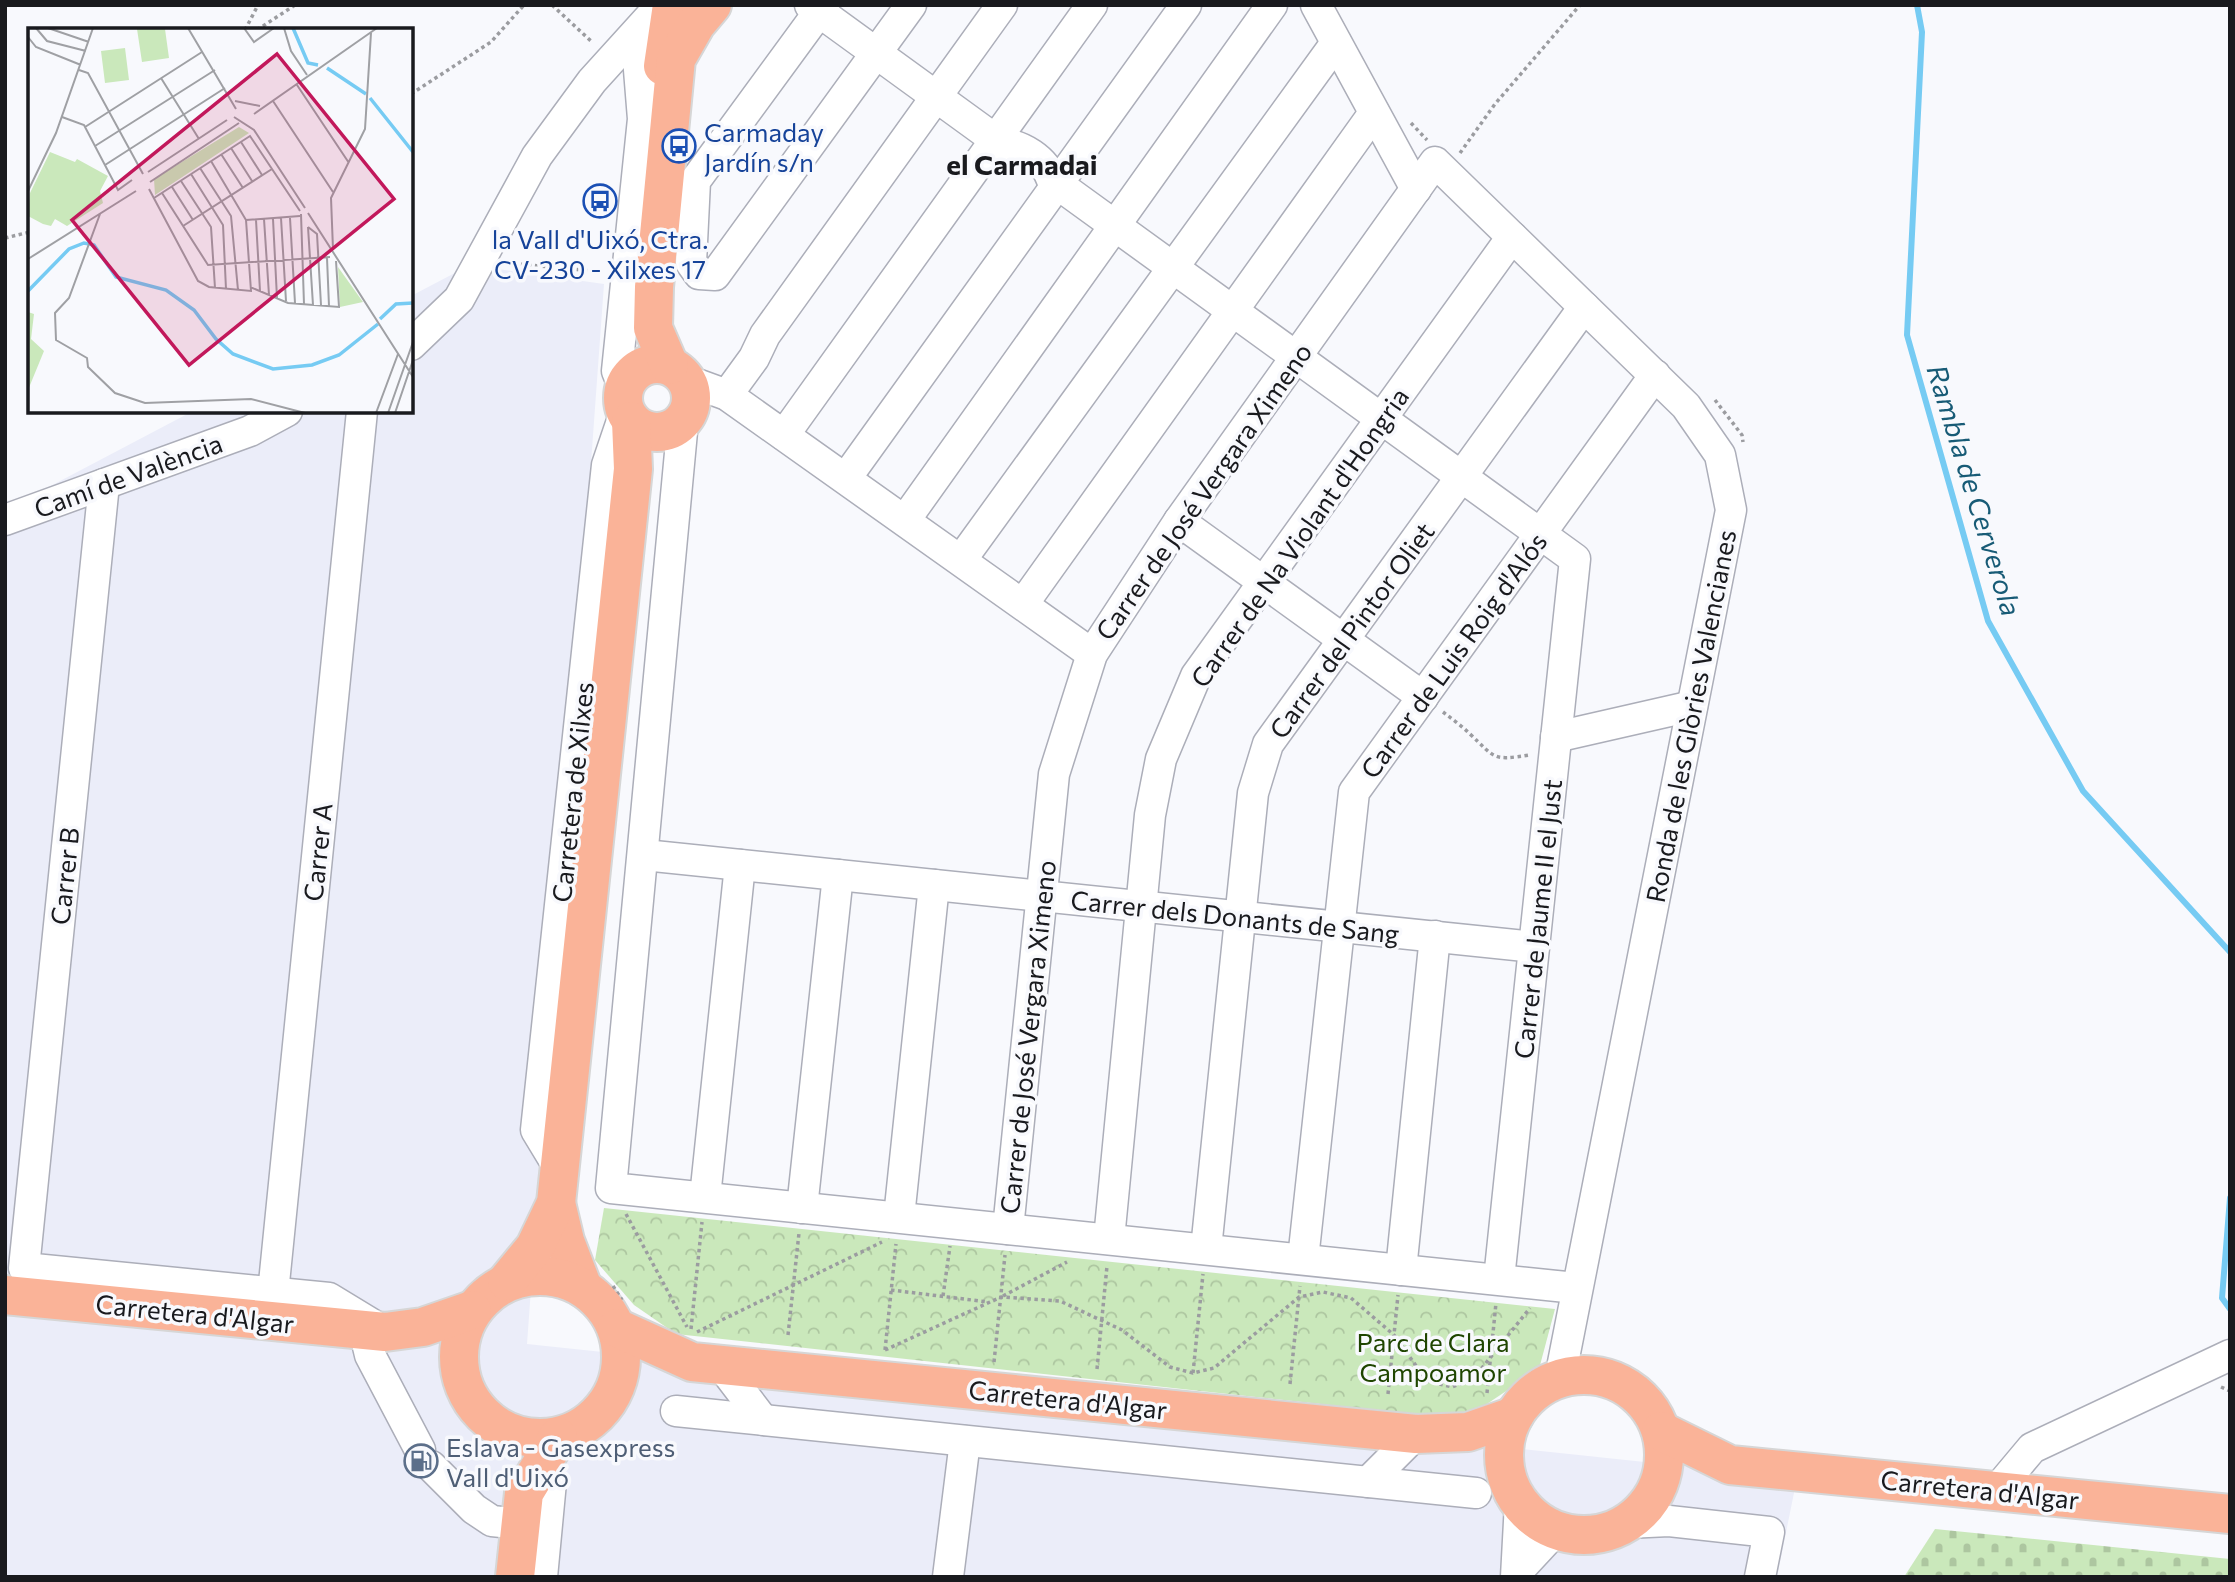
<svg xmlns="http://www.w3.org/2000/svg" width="2235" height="1582" font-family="Commissioner,sans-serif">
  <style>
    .built { fill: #ebedf9 }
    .forest { fill: url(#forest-crowns) }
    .cemetery { fill: url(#cemetery-stones) }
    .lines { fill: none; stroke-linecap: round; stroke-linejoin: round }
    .stream { stroke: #76cbf3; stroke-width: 6 }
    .minor-casing { stroke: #acaeb9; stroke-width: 33 }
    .major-casing { stroke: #d6d6d6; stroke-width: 42 }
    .path { stroke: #9b9ca0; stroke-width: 3.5; stroke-dasharray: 3.5 3.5; stroke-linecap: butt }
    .minor { stroke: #fff; stroke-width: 30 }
    .major { stroke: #fab398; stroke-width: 38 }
    .labels { text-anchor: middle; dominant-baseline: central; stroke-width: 7; stroke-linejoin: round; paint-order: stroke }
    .transit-label { font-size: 26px; fill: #164399; stroke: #f8f9fd; text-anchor: start }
    .street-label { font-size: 26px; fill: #191a1e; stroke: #f8f9fd }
    .park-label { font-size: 26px; fill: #1f4500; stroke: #f8f9fd }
    .service-label { font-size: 26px; fill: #4e5e75; stroke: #f8f9fd; text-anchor: start }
    .neighbourhood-label { font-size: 28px; font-weight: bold; fill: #191a1e; stroke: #f8f9fd }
    .water-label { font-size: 28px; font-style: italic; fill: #185b76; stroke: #f8f9fd }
    .inset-river { fill: none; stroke: #76cbf3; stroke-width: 3.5 }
    .inset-road { fill: none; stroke: #9fa0a4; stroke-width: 2 }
    .view { fill: #c2185b; fill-opacity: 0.15; stroke: #c2185b; stroke-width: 3.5 }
    .inset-edge { fill: none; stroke: #191a1e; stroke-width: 3.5 }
  </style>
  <defs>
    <pattern id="forest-crowns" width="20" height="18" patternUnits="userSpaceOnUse" patternTransform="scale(1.75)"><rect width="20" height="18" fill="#cae8bb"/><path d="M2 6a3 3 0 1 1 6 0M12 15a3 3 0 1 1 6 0" fill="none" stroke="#adc6a0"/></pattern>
    <pattern id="cemetery-stones" width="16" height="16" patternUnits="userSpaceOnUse" patternTransform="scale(1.75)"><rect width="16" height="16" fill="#cae8bb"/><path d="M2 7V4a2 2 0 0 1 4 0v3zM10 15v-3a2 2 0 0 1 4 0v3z" fill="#adc6a0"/></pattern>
  </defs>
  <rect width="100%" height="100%" fill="#f8f9fd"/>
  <path class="built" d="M 470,265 L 604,284 L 527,1344 L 1797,1478 L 1777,1577 L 5,1577 L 5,510 L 193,411 L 411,411 L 411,296 Z"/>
  <path class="forest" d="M 604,1208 L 1555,1309 L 1539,1369 L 1469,1416 L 1449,1418 L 676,1334 L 634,1305 L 595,1260 Z"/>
  <path class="cemetery" d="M 1935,1529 L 2230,1559 L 2230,1577 L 1904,1577 Z"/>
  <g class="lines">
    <g class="stream">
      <path d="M 1917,5 L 1922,32 L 1907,335 L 1988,621 L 2083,791 L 2230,952"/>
      <path d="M 2230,1198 L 2222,1298 L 2230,1309"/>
    </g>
    <defs>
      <g id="minor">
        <path d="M 810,5 L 1000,143 C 1022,145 1045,159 1052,180 L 1575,559 L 1499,1279"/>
        <path d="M 824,5 L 695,181 L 691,263 L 699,274 L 715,275 L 911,5"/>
        <path d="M 1316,5 L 1416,189"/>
        <path d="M 411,345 L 459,299 L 537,156 L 592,81 L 661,5"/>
        <path d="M 686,380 L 727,395 L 1092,654"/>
        <path d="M 624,388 L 617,371 L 643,119 L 637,45 L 647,24"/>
        <path d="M 727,395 L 754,358 L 765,335 L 1002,5"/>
        <path d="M 683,421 L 611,1188 L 1576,1288"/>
        <path d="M 784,435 L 1092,5"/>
        <path d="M 846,478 L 1186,5"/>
        <path d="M 104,484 L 24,1268 L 329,1298 L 380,1329"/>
        <path d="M 5,520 L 250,431 L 287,411"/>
        <path d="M 905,520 L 1272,5"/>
        <path d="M 1179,521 L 1423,697"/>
        <path d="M 961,560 L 1336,43"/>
        <path d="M 1023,604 L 1374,113"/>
        <path d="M 1556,737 L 1692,706"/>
        <path d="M 644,855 L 1534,947"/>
        <path d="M 559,1168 L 536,1130 L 607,465 L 625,412"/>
        <path d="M 705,1197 L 740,865"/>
        <path d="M 802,1208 L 838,875"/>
        <path d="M 899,1217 L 934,885"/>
        <path d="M 1008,1229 L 1054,774 L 1092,654 L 1179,521 L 1435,162 L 1686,406 L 1720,455 L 1731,510 L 1560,1378"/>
        <path d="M 1109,1239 L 1150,815 L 1161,759 L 1196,676 L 1512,237"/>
        <path d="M 1206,1249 L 1253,793 L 1268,744 L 1584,307"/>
        <path d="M 1303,1259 L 1354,792 L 1655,375"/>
        <path d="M 1401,1270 L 1435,936"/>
        <path d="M 273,1293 L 362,411"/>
        <path d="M 364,1330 L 370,1355 L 420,1450"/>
        <path d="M 721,1365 L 763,1420"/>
        <path d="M 676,1411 L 1476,1493"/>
        <path d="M 431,1466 L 474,1509 L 492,1521 L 521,1524"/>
        <path d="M 1368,1482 L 1416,1434"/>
        <path d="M 1996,1491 L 2032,1448 L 2230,1355"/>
        <path d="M 1627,1523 L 1669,1521 L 1769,1532 L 1760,1577"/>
        <path d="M 1517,1572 L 1556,1530"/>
        <path d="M 542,1577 L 551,1482"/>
        <path d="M 948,1577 L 965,1441"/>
        <path d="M 1516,1577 L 1520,1503"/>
      </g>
      <g id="major">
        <path d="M 663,66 L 672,5"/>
        <circle cx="657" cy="398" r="34"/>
        <path d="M 669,365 L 653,328 L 654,287 L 676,59 L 696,24 L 712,5"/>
        <path d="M 556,1203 L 565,1241 L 583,1288"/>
        <circle cx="540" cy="1357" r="81"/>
        <path d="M 507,1281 L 535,1247 L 556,1203 L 633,469 L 631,421"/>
        <path d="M 5,1295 L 385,1332 L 423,1327 L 472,1310"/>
        <path d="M 617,1328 L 692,1362 L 1416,1434 L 1468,1432 L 1514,1416"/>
        <circle cx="1584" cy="1455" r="80"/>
        <path d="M 1661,1431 L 1730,1465 L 2230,1514"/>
        <path d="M 515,1577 L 524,1493 L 558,1437"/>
      </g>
    </defs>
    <use href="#minor" class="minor-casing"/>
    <use href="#major" class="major-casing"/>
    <g class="path">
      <path d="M 552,5 L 592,42"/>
      <path d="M 245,30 L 258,5"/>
      <path d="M 257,30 L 295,5"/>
      <path d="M 411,94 L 491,42 L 524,5"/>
      <path d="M 1411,123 L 1427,140"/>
      <path d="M 1460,153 L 1495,104 L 1580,5"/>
      <path d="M 5,238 L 30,232"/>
      <path d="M 507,263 L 604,272"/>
      <path d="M 1715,400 L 1742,435 L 1743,442"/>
      <path d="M 1443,712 C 1452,719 1462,726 1470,734 C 1496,758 1491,761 1529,755"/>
      <path d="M 626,1214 L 687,1327"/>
      <path d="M 613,1286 L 622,1300"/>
      <path d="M 891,1290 L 988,1302"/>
      <path d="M 943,1296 L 950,1246"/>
      <path d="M 1003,1296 L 1067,1262"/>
      <path d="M 691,1329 L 702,1222"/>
      <path d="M 697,1332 L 882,1242"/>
      <path d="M 788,1335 L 799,1233"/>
      <path d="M 885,1350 L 1001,1297 L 1060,1301 L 1122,1330 L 1170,1367 L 1193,1373 L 1214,1368 L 1299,1297 L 1323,1292 L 1351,1298 L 1394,1335 L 1427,1381 L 1452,1387 L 1473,1379 L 1530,1308"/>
      <path d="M 885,1350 L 896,1244"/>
      <path d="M 1588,1360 C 1619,1363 1642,1376 1661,1401"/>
      <path d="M 994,1362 L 1005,1255"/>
      <path d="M 1097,1369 L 1107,1266"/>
      <path d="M 1193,1373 L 1203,1274"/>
      <path d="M 1290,1384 L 1300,1286"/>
      <path d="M 2221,1387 L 2230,1391"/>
      <path d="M 1516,1388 L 1534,1372"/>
      <path d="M 1487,1393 L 1496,1303"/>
      <path d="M 1388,1394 L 1398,1295"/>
    </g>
    <use href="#minor" class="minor"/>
    <use href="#major" class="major"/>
  </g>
  <defs>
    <symbol id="bus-ring" viewBox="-11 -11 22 22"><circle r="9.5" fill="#f8f9fd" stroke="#1a4fb4" stroke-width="1.5"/><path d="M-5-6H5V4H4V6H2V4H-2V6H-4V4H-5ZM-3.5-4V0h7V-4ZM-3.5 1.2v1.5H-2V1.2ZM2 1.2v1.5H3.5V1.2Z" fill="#1a4fb4"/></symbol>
    <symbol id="fuel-ring" viewBox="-11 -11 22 22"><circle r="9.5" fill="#f8f9fd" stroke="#5c6f8a" stroke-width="1.5"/><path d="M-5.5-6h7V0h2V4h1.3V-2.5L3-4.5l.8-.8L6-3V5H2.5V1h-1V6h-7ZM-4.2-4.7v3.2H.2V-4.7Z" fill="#5c6f8a"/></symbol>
  </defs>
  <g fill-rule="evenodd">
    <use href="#bus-ring" x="660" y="127" width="38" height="38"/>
    <use href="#bus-ring" x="581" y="182" width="38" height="38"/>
    <use href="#fuel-ring" x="402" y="1442" width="38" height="38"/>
  </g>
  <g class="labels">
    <g class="transit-label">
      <text x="704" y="131">Carmaday<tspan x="704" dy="30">Jardín s/n</tspan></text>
      <text x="600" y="238" text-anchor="middle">la Vall d'Uixó, Ctra.<tspan x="600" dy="30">CV-230 - Xilxes 17</tspan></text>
    </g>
    <g class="street-label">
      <text transform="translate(128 475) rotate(-20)">Camí de València</text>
      <text transform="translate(1203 491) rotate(-55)">Carrer de José Vergara Ximeno</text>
      <text transform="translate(1299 537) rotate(-55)">Carrer de Na Violant d'Hongria</text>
      <text transform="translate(1351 630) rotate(-54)">Carrer del Pintor Oliet</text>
      <text transform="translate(1453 655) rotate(-54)">Carrer de Luis Roig d'Alós</text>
      <text transform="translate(1690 716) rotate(-79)">Ronda de les Glòries Valencianes</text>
      <text transform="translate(572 792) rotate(-84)">Carretera de Xilxes</text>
      <text transform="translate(317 852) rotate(-84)">Carrer A</text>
      <text transform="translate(64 876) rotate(-84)">Carrer B</text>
      <text transform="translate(1235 916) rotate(6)">Carrer dels Donants de Sang</text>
      <text transform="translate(1537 919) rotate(-84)">Carrer de Jaume II el Just</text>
      <text transform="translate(1027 1037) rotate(-84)">Carrer de José Vergara Ximeno</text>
      <text transform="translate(195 1313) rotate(6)">Carretera d'Algar</text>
      <text transform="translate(1068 1399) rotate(6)">Carretera d'Algar</text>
      <text transform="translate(1980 1489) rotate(6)">Carretera d'Algar</text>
    </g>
    <g class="park-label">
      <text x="1433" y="1341">Parc de Clara<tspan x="1433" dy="30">Campoamor</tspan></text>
    </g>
    <g class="service-label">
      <text x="446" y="1446">Eslava - Gasexpress<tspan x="446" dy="30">Vall d'Uixó</tspan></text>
    </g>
    <g class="neighbourhood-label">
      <text x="1022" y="164">el Carmadai</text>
    </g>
    <g class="water-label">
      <text transform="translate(1975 490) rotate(73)">Rambla de Cerverola</text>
    </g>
  </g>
  <g transform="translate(28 28)">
    <rect width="385" height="385" fill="#f8f9fd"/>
    <path d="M 0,284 L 6,286 L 3,311 L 16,323 L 0,362 Z" fill="#cae8bb"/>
    <path d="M 211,99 L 221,105 L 127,167 L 126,151 ZM 310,239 L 335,274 L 312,279 Z" fill="#cae8bb"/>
    <path d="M 22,124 L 47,134 L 49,131 L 80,148 L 72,163 L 75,175 L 39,198 L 27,191 L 23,198 L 15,196 L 0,188 L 2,165 Z" fill="#cae8bb"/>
    <path d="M 109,1 L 137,1 L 141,30 L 114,34 ZM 97,20 L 101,52 L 77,55 L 73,23 Z" fill="#cae8bb"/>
    <path class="inset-river" d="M 265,0 L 280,35 L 290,37M 299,40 L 338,66M 342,70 L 385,124M 0,263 L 41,221 L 56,215 L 66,217 L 88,249 L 138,262 L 166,282 L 188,311 L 205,326 L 245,341 L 284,337 L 311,327 L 350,296M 352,291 L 368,276 L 385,275"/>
    <path class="inset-road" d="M 8,0 L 19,13 L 58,23M 20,0 L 61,14M 160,0 L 208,81M 216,0 L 226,14 L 246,0M 256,0 L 263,23 L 279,47M 0,9 L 8,19 L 53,37M 51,42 L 60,45 L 115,146M 133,50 L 171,111M 269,57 L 321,135M 207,73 L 232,78M 245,73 L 305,164M 226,86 L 349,0M 34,89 L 56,97 L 90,162 L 104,152M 206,89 L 226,102 L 277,180M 57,99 L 174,24M 213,114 L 234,147M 67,118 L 187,42M 203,120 L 224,153M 193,126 L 215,160M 77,137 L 197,60M 172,140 L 203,188 L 210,262M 120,144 L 199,92M 163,146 L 195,197 L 198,261M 153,153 L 183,199 L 187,260M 122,154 L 211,95M 144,159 L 165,192M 121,161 L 170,253 L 181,259 L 223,263 L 218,192 L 183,133M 0,163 L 28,105 L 65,0M 134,165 L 180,237 L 302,229M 126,170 L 222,108 L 272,183M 280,185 L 385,349M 72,186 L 41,270 L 27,285 L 28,312 L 59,330 L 60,339 L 87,365 L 117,375 L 223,371 L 277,385M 273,186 L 276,276M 253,190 L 258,273M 262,190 L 267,275M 236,191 L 241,267M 245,191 L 249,270M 218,192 L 272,188M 228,192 L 232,263M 155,198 L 244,141M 280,199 L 289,206 L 293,277M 280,199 L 285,277M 305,221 L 303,170 L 337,101 L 343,5M 299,230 L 301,278M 0,231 L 108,163M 222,259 L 260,275 L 311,279 L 308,233M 348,385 L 370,326M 360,385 L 385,314M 367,385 L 385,332"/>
    <path class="view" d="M 249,26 L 366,171 L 161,337 L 44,192 Z"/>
    <rect width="385" height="385" class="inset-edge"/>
  </g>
  <rect width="2235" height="1582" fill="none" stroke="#191a1e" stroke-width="14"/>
</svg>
